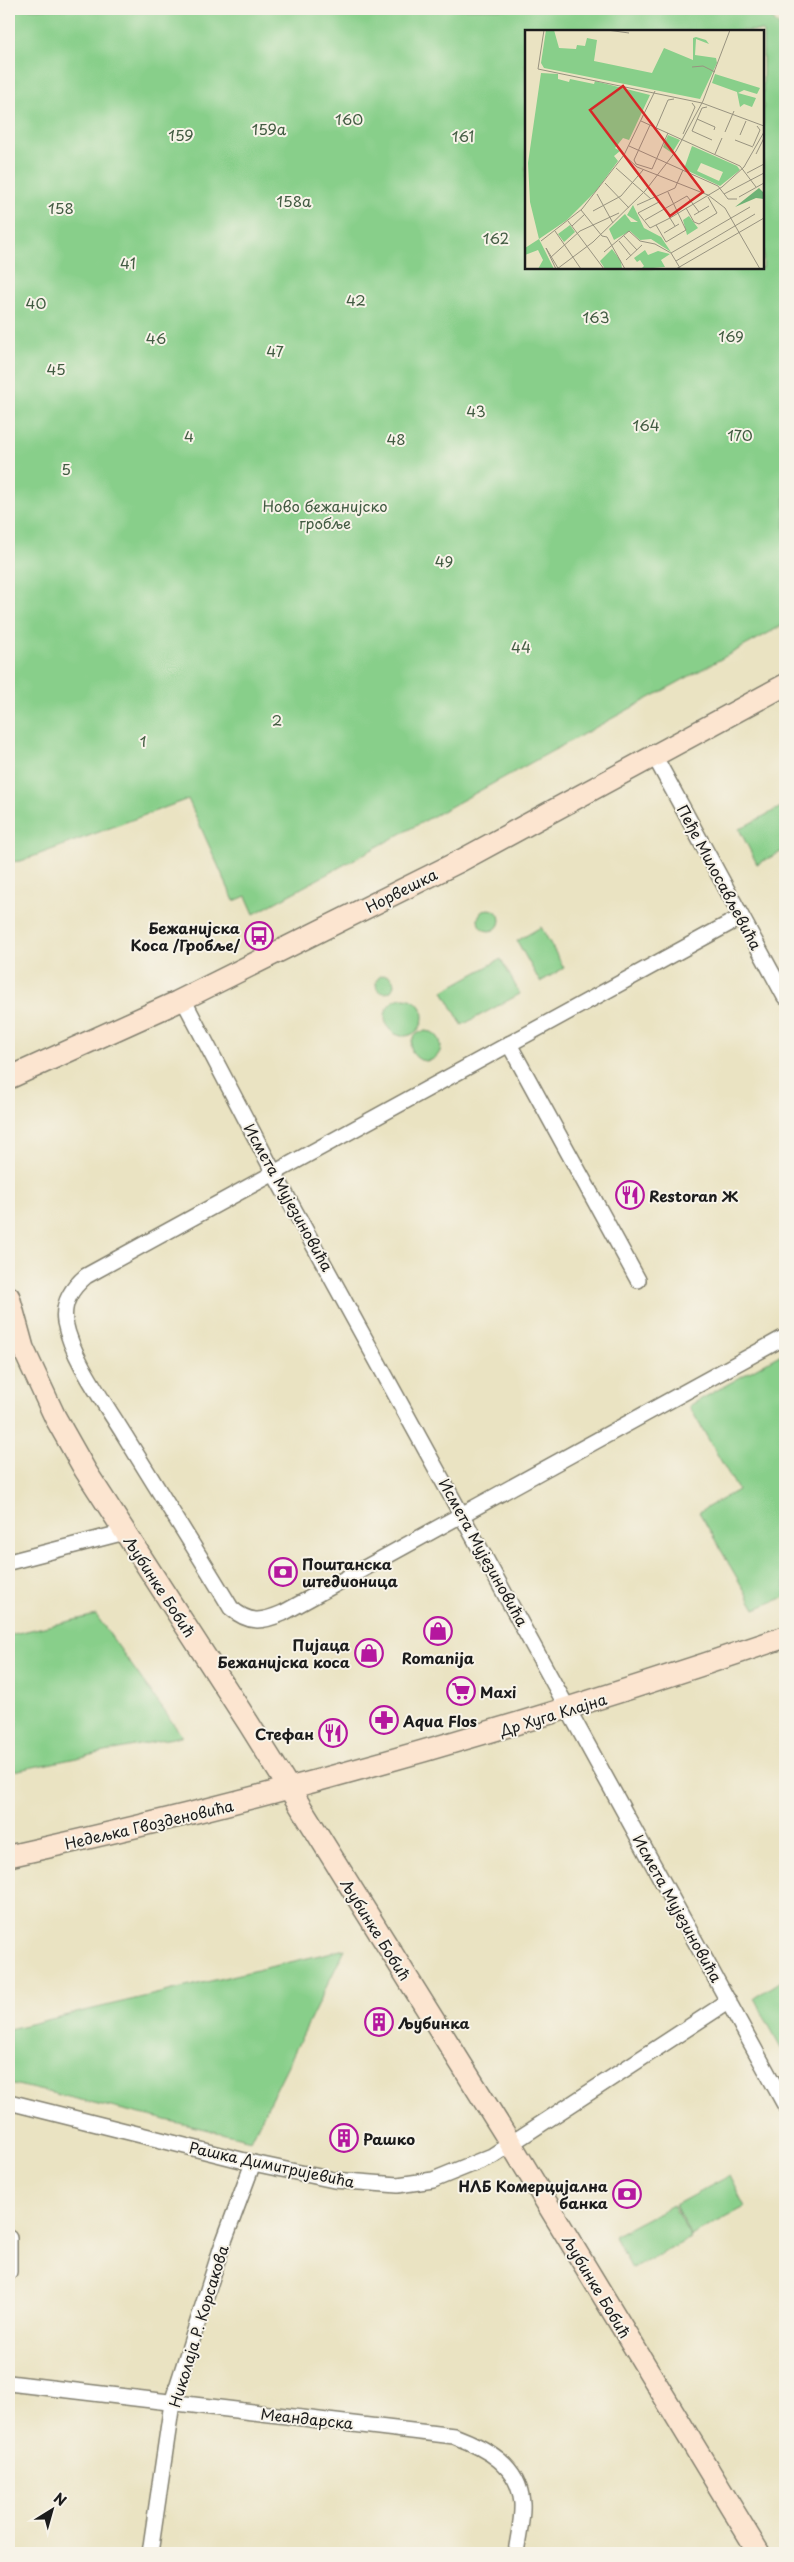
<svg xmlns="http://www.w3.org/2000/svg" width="794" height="2562" font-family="'Playpen Sans',sans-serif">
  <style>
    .green { fill: #88cf8a; stroke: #527653; fill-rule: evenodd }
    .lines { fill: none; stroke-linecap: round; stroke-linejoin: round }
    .street-casing { stroke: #83806f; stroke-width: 18 }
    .secondary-casing { stroke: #83806f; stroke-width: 24 }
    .street { stroke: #fff; stroke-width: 15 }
    .secondary { stroke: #fce5d0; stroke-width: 21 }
    .labels { text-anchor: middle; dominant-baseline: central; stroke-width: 4; stroke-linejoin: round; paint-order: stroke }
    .park-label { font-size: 15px; fill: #425b42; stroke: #f7f3e8 }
    .street-label { font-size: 15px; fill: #1c1c1c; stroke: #f7f3e8 }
    .poi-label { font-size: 15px; font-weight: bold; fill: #1c1c1c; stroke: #f7f3e8; text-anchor: start }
    .inset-road { fill: none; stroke: #989380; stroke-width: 1 }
    .view { fill: #d62828; fill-opacity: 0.15; stroke: #d62828; stroke-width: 2.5 }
    .inset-edge { fill: none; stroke: #1c1c1c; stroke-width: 2.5 }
  </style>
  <rect width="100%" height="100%" fill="#f7f3e8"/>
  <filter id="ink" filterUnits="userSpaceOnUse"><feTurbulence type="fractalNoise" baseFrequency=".02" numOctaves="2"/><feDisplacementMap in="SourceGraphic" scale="10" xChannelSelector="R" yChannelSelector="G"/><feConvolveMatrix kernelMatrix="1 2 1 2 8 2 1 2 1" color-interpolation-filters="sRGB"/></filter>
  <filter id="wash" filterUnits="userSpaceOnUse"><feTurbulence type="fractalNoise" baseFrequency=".0096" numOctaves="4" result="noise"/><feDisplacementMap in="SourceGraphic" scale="20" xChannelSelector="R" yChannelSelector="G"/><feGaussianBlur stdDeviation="1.12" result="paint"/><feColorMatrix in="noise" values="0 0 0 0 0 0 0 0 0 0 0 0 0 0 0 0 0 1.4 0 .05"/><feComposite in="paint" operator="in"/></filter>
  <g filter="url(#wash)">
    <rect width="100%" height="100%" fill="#eae3c2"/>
    <g class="green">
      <path d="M 9,9 L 764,9 L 785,33 L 785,624 L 254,914 L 246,896 L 234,901 L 188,799 L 21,861 L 9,862 ZM 526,31 L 763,31 L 763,268 L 526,268 Z"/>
      <path d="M 785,805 L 785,850 L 757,864 L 739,829 Z"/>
      <circle cx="489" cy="920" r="11"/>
      <path d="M 541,927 L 564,968 L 540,982 L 517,941 Z"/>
      <path d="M 501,959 L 520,994 L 462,1025 L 443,991 Z"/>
      <circle cx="385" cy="984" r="9"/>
      <circle cx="404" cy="1017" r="19"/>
      <circle cx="426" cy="1046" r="15"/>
      <path d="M 785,1352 L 785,1597 L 755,1609 L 699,1512 L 738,1490 L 689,1406 Z"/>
      <path d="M 96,1615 L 182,1736 L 9,1772 L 9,1635 Z"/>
      <path d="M 345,1949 L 251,2140 L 9,2083 L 9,2029 Z"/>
      <path d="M 785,1978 L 785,2055 L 754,1998 Z"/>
      <path d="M 729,2176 L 745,2207 L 691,2236 L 675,2205 Z"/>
      <path d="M 673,2205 L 691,2238 L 632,2269 L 614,2236 Z"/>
    </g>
  </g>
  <g filter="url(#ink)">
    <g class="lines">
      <defs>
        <g id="street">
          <path d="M 655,757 L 785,997"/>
          <path d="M 741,917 L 86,1276 C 72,1288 62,1302 65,1322 C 72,1359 105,1403 125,1436 C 160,1493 196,1550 231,1608 C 249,1624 262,1622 283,1613 L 785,1337"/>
          <path d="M 183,999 L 274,1173 L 785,2105"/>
          <path d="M 509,1044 L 638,1280"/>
          <path d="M 9,1562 L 125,1532"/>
          <path d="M 9,2102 L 253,2163 L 334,2180 L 398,2185 L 433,2180 L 492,2156 L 729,2001"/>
          <path d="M 9,2238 L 9,2272"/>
          <path d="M 9,2383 L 454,2436 C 486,2448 519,2465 522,2503 C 523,2519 518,2537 516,2553"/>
          <path d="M 150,2553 L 172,2403 L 221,2249 L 253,2163"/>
        </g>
        <g id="secondary">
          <path d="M 9,1078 L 177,1002 L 460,861 L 785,685"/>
          <path d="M 9,1297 L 23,1348 L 55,1417 L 85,1470 L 249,1724 L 511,2144 L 759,2553"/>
          <path d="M 9,1856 C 273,1798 529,1725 785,1637"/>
        </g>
      </defs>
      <use href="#street" class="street-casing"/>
      <use href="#secondary" class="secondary-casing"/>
      <use href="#street" class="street"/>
      <use href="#secondary" class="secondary"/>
    </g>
  </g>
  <defs>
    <symbol id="bus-ring" viewBox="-11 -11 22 22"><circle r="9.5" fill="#f7f3e8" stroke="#b5179e" stroke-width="1.5"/><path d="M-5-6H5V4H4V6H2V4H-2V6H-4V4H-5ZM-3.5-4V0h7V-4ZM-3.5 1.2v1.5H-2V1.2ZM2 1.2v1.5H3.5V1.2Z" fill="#b5179e"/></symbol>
    <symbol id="restaurant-ring" viewBox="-11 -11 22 22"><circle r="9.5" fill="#f7f3e8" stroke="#b5179e" stroke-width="1.5"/><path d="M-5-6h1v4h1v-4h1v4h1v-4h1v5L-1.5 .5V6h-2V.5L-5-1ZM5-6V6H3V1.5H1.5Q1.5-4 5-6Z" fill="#b5179e"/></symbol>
    <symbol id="bank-ring" viewBox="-11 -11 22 22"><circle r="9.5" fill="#f7f3e8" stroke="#b5179e" stroke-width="1.5"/><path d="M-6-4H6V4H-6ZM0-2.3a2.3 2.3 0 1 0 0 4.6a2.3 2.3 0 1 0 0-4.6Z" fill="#b5179e"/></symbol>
    <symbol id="shop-ring" viewBox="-11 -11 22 22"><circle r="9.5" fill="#f7f3e8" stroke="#b5179e" stroke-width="1.5"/><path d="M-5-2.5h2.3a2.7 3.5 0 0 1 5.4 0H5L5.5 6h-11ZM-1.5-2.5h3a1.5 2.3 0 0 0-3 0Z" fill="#b5179e"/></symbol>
    <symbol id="supermarket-ring" viewBox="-11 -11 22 22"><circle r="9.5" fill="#f7f3e8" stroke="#b5179e" stroke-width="1.5"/><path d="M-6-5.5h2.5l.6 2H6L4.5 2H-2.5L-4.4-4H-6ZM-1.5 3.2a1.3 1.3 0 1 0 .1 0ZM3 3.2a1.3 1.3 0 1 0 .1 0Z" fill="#b5179e"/></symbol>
    <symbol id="pharmacy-ring" viewBox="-11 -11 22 22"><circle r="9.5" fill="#f7f3e8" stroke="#b5179e" stroke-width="1.5"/><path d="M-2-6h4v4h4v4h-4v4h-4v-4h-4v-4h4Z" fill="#b5179e"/></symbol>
    <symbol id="building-ring" viewBox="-11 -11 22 22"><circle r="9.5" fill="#f7f3e8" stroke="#b5179e" stroke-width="1.5"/><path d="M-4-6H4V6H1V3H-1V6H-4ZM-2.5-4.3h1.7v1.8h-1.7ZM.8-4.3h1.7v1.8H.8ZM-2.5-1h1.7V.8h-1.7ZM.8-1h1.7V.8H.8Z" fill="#b5179e"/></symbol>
  </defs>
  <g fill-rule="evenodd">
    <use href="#bus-ring" x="243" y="920" width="32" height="32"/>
    <use href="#restaurant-ring" x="614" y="1179" width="32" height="32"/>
    <use href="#bank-ring" x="267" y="1556" width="32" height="32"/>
    <use href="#shop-ring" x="422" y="1615" width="32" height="32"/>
    <use href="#shop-ring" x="353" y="1637" width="32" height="32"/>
    <use href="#supermarket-ring" x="445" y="1675" width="32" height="32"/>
    <use href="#pharmacy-ring" x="368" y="1704" width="32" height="32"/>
    <use href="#restaurant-ring" x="317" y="1717" width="32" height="32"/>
    <use href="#building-ring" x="363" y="2006" width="32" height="32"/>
    <use href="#building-ring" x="328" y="2122" width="32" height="32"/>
    <use href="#bank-ring" x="611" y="2178" width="32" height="32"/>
  </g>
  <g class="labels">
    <g class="park-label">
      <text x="349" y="118">160</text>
      <text x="269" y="128">159a</text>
      <text x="181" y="134">159</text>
      <text x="463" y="135">161</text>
      <text x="294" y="200">158a</text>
      <text x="61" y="207">158</text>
      <text x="496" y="237">162</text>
      <text x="128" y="262">41</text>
      <text x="356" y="299">42</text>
      <text x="36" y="302">40</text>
      <text x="596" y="316">163</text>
      <text x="731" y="335">169</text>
      <text x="156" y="337">46</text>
      <text x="275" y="350">47</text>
      <text x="56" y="368">45</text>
      <text x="476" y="410">43</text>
      <text x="646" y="424">164</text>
      <text x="740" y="434">170</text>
      <text x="189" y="435">4</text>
      <text x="396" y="438">48</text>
      <text x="66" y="468">5</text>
      <text x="325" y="505">Ново бежанијско<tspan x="325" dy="17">гробље</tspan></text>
      <text x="444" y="560">49</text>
      <text x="521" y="646">44</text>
      <text x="277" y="719">2</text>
      <text x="143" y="740">1</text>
    </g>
    <g class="street-label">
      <text transform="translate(720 877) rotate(62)">Пеђе Милосављевића</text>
      <text transform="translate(401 890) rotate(-27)">Норвешка</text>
      <text transform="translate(289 1197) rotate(61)">Исмета Мујезиновића</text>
      <text transform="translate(484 1552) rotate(61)">Исмета Мујезиновића</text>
      <text transform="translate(160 1586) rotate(57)">Љубинке Бобић</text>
      <text transform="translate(553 1714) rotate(-17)">Др Хуга Клајна</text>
      <text transform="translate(149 1824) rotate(-13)">Недељка Гвозденовића</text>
      <text transform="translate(678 1908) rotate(61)">Исмета Мујезиновића</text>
      <text transform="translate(376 1929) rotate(58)">Љубинке Бобић</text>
      <text transform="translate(272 2164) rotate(12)">Рашка Димитријевића</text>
      <text transform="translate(597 2286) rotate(59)">Љубинке Бобић</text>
      <text transform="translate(198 2326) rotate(-73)">Николаја Р. Корсакова</text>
      <text transform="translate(307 2418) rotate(6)">Меандарска</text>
    </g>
    <g class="poi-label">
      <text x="240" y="927" text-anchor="end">Бежанијска<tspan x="240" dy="17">Коса /Гробље/</tspan></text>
      <text x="649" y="1195">Restoran Ж</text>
      <text x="302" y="1563">Поштанска<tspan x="302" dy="17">штедионица</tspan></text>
      <text x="350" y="1644" text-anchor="end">Пијаца<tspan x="350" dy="17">Бежанијска коса</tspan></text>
      <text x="438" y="1657" text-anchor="middle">Romanija</text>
      <text x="480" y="1691">Maxi</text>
      <text x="403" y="1720">Aqua Flos</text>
      <text x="314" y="1733" text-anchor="end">Стефан</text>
      <text x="398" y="2022">Љубинка</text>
      <text x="363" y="2138">Рашко</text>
      <text x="608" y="2185" text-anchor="end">НЛБ Комерцијална<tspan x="608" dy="17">банка</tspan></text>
    </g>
  </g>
  <g transform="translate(525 30)">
    <rect width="239" height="239" fill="#eae3c2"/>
    <path d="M 21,0 L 29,0 L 34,18 L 51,19 L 52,15 L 60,16 L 62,8 L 72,10 L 69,31 L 127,43 L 139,18 L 168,30 L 168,8 L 171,7 L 181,10 L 184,14 L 171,9 L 170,25 L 191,28 L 192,33 L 175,69 L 19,38 L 16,33 ZM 16,43 L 33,44 L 33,49 L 44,52 L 45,49 L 69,54 L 70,51 L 125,65 L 104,110 L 98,108 L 90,118 L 95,121 L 89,126 L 93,131 L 71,161 L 42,190 L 14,209 L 29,239 L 13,239 L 18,230 L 13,220 L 0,225 L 0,218 L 14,209 L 5,172 L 3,133 ZM 190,44 L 235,58 L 232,64 L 219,60 L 213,63 L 231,68 L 227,77 L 219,74 L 215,77 L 212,62 L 187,53 ZM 143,105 L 155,110 L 147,123 L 138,117 ZM 167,116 L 212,136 L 215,140 L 195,156 L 159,139 ZM 176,133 L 198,142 L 194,151 L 172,141 ZM 108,175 L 119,198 L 136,207 L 146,222 L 126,209 L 115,210 L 105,201 L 89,210 L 84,199 L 100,184 L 106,192 L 113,192 L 102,185 ZM 164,186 L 173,198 L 162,205 L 158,190 ZM 45,195 L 50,202 L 39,212 L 33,204 ZM 87,219 L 96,231 L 97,239 L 80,239 L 75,231 ZM 120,220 L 123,225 L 133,221 L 145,224 L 136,230 L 140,237 L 116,239 L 119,236 L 115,230 L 112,232 L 109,228 Z" fill="#88cf8a" fill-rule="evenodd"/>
    <path d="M 234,158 L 239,163 L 239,169 L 231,168 L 210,177 Z" fill="#6eb276"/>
    <path class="inset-road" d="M 19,0 L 13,39 L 177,73 L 239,96M 82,0 L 104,3M 167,37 L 178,36 L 190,42M 130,61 L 99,125 L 112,137 L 183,165 L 200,178 L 235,239M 178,71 L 205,0M 182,77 L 177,78 L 167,101 L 187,110M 172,89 L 190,97 L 189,100M 116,91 L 215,136 L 231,157M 125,95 L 109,130 L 111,134 L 127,139 L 143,103M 131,98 L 143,70 L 149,69M 200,102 L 209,81M 158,104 L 170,77 L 167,73M 215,105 L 221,91M 210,110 L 228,117M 104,116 L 193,156 L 203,169 L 212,169M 228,116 L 235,100 L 232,96M 190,124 L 197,108M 231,124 L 239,108M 91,138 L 126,169M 222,143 L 239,134M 80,153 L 104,178M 72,164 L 88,193M 199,164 L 239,143M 214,167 L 239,153M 112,175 L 150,158 L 158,140M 161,178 L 169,192 L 174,194 L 192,183 L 183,167M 56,180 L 77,206 L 82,207 L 100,239M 68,181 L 96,166 L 118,140M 169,185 L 184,176M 120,190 L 162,166 L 174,182M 43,191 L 79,239M 131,195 L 141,212 L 161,200 L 143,162M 47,196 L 60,184M 150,196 L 145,188 L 140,179 L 134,172 L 113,183 L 125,198 L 145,188 L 197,157 L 219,137 L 239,102M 30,201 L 56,239M 139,203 L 154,194M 99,206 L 112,220M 16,211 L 57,179 L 99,125M 94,211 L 106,226M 79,222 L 104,201 L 115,211 L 130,214 L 146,223 L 155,238M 146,223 L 225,177M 25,228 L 55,201 L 94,183M 101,230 L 117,215M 151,231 L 230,184M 31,239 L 21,218 L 33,238M 32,239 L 68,212 L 120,161 L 151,121 L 178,71M 151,239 L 239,188"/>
    <path class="view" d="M 98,56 L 178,162 L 145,186 L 65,80 Z"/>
    <rect width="239" height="239" class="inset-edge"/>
  </g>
  <rect width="794" height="2562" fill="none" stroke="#f7f3e8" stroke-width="30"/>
  <g transform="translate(52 2510) rotate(37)" stroke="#f7f3e8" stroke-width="4" paint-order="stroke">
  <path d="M0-4L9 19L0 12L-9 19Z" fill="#1c1c1c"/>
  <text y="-8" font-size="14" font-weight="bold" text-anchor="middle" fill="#1c1c1c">N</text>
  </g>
</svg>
